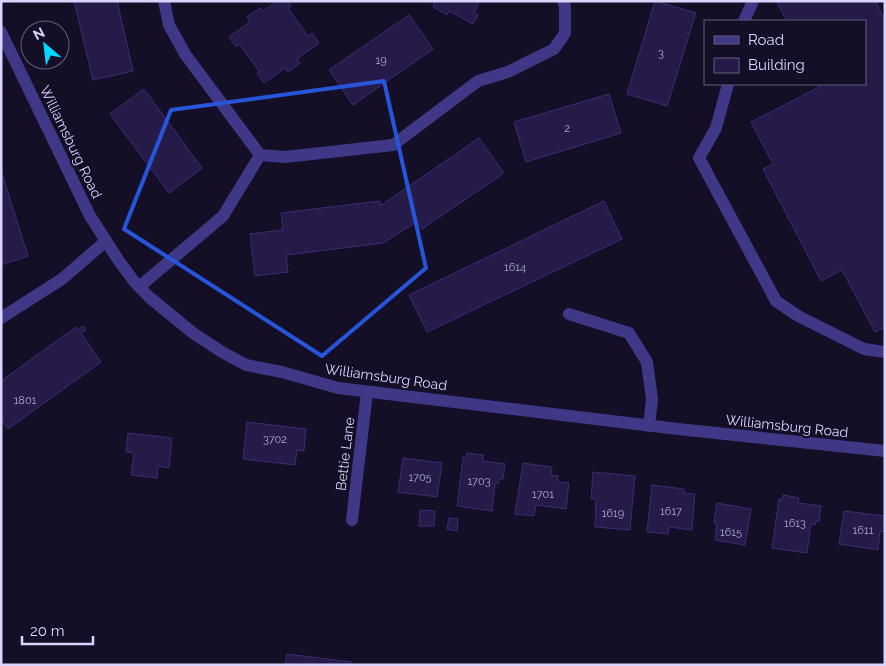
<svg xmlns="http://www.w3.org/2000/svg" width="886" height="666" font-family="Raleway,sans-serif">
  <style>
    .building { fill: #261a48; stroke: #3e2b75 }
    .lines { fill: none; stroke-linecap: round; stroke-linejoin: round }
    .service { stroke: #3f3887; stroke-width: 12 }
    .minor { stroke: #3f3887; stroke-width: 12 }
    .marked { fill: none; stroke: #2655da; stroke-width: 4; stroke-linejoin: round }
    .labels { text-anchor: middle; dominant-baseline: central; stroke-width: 4.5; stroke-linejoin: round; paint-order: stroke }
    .number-label { font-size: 11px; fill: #aea6d1 }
    .street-label { font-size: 14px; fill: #dbd4ff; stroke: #140e27 }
  </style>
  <rect width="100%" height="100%" fill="#140e27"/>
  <g class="building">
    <path d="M 74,1 L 117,1 L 133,71 L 93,80 Z"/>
    <path d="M 278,1 L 288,1 L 291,6 L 288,8 L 308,36 L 312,33 L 319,43 L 297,59 L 300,63 L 288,72 L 285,68 L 264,83 L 257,74 L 259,71 L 239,44 L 236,47 L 229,37 L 250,22 L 247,17 L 260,8 L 263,11 Z"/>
    <path d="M 430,1 L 480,1 L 474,13 L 478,15 L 473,24 L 449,11 L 447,15 L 433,7 L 435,3 Z"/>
    <path d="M 655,1 L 696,13 L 667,106 L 627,94 Z"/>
    <path d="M 776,1 L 875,1 L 885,20 L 885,327 L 875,332 L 842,270 L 821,281 L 763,169 L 773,164 L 751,122 L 821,86 L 820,84 L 865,84 L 865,21 L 787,21 Z"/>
    <path d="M 409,15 L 433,49 L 353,105 L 329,70 Z"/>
    <path d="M 144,89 L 202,168 L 169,193 L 110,114 Z"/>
    <path d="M 609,94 L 621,133 L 526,162 L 514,122 Z"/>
    <path d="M 479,138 L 504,173 L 422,229 L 416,222 L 383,243 L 286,255 L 288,272 L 255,276 L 250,234 L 283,230 L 281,213 L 380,201 L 380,206 Z"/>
    <path d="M 1,170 L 28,256 L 1,265 Z"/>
    <path d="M 604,201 L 622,239 L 427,332 L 409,295 Z"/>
    <path d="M 83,326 L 86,330 L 81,333 L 101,362 L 8,429 L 1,420 L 1,381 L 76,327 L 78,330 Z"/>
    <path d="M 247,422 L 306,429 L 304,451 L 297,450 L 295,465 L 243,459 Z"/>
    <path d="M 128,433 L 172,438 L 169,468 L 158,466 L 157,478 L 131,475 L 134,453 L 126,452 Z"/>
    <path d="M 467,453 L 483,455 L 483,461 L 505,464 L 503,479 L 499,479 L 498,484 L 495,483 L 492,511 L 457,506 L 463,457 L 466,457 Z"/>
    <path d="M 403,458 L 442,463 L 437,497 L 398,492 Z"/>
    <path d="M 523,463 L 552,467 L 551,475 L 558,476 L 557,482 L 569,483 L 566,509 L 536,505 L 534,516 L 515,514 Z"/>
    <path d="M 593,472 L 635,476 L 630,530 L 595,527 L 596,499 L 591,499 Z"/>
    <path d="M 652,485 L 684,489 L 684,493 L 695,494 L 692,530 L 669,527 L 668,534 L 647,532 Z"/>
    <path d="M 783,495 L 799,498 L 798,503 L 821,506 L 819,521 L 816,521 L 815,525 L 811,524 L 807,553 L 772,548 L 779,499 L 782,500 Z"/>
    <path d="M 717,503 L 751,509 L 745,545 L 715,540 L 717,524 L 714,523 Z"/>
    <path d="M 420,510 L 435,511 L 434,526 L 419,526 Z"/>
    <path d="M 844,511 L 885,516 L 885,529 L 883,532 L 880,531 L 878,550 L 839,544 Z"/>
    <path d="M 449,518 L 458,519 L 457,531 L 447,529 Z"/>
    <path d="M 287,654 L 351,662 L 351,665 L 285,665 Z"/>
  </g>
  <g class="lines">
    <g class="service">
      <path d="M 164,1 L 169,25 L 185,54 L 260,155 L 285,157 L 393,145 L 478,81 L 508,72 L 554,49 L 565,33 L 565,6 L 563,1"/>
      <path d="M 744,21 L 753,1"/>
      <path d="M 728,84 L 716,128 L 699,158 L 776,301 L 798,316 L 864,349 L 885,352"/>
      <path d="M 139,287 L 223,216 L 260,155"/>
      <path d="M 569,314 L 629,333 L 647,362 L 652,399 L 649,426"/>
      <path d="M 1,318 L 62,279 L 106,241"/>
    </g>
    <g class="minor">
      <path d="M 1,32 L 90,216 L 119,261 L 133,280 L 149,297 L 193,333 L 222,352 L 246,365 L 282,372 L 338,388 L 678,429 L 885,451"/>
      <path d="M 352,520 L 367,392"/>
    </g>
  </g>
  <path class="marked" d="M 384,81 L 426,268 L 322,356 L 124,229 L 171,110 Z"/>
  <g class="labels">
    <g class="number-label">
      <text x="661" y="53">3</text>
      <text x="381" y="60">19</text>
      <text x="567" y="128">2</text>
      <text x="515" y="267">1614</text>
      <text x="25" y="400">1801</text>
      <text x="275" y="439">3702</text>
      <text x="420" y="477">1705</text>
      <text x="479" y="481">1703</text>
      <text x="543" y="494">1701</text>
      <text x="671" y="511">1617</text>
      <text x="613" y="513">1619</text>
      <text x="795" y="523">1613</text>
      <text x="863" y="530">1611</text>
      <text x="731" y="532">1615</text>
    </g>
    <g class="street-label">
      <text transform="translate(71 142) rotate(64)">Williamsburg Road</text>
      <text transform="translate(386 377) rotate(8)">Williamsburg Road</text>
      <text transform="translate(787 426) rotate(6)">Williamsburg Road</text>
      <text transform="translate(345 454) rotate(-83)">Bettie Lane</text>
    </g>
  </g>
  <rect width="886" height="666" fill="none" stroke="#dbd4ff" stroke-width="5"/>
  <rect x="704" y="20" width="162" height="65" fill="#140e27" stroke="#645d7d"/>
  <rect x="714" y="36" width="25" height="8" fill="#3f3887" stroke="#645d7d"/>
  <text x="748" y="45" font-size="15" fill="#dbd4ff">Road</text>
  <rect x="714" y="58" width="25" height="15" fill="#261a48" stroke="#645d7d"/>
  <text x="748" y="70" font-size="15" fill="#dbd4ff">Building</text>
  <g transform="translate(45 45) rotate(332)"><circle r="24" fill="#140e27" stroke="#645d7d"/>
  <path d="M0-4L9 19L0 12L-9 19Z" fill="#00d8ff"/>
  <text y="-8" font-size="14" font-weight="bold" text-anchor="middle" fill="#dbd4ff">N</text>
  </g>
  <path d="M22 636v8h71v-8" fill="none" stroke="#dbd4ff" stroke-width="2.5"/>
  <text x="30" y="636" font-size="15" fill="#dbd4ff" stroke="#140e27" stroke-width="4" paint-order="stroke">20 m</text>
</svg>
